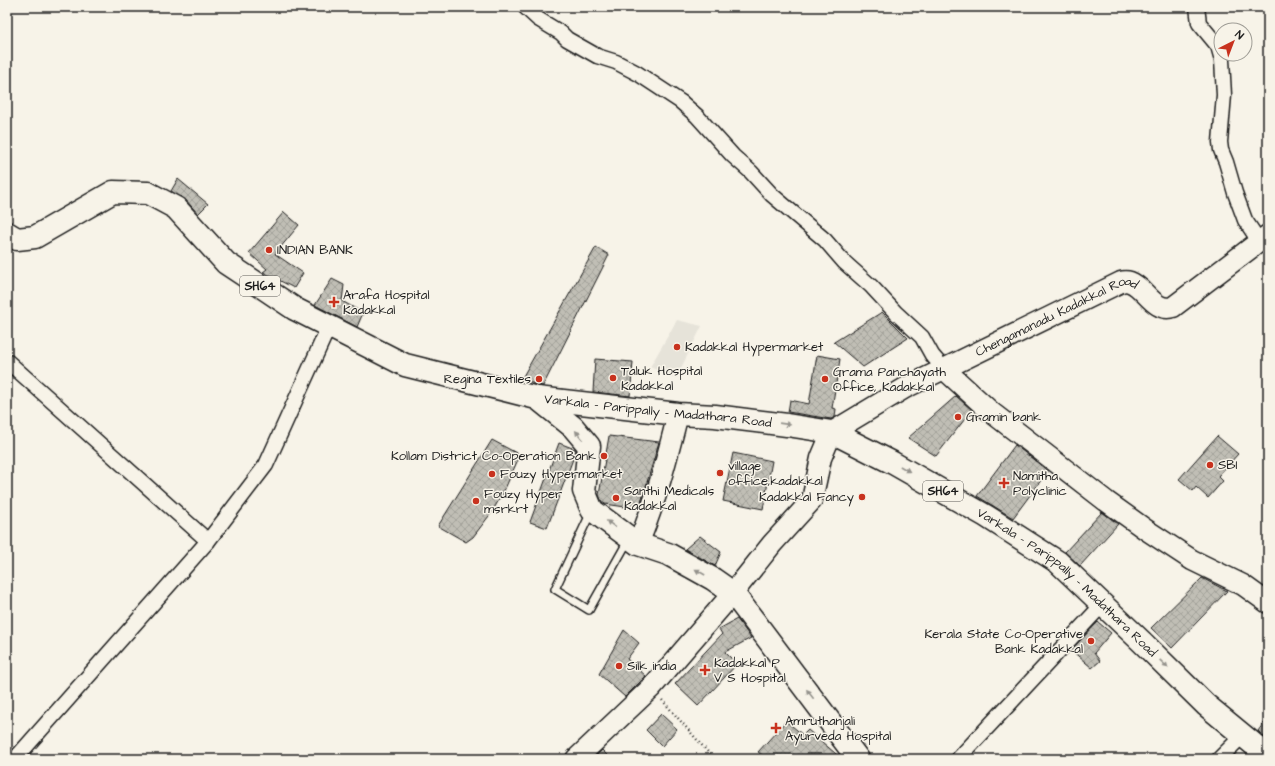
<svg xmlns="http://www.w3.org/2000/svg" width="1275" height="766" font-family="'Architects Daughter',sans-serif">
  <style>
    .built { fill: #e6e3d9 }
    .building { fill: url(#building-cross-hatch); stroke: #1c1c1c }
    .lines { fill: none; stroke-linecap: round; stroke-linejoin: round }
    .lane-casing { stroke: #1c1c1c; stroke-width: 10 }
    .street-casing { stroke: #1c1c1c; stroke-width: 17 }
    .secondary-casing { stroke: #1c1c1c; stroke-width: 23 }
    .primary-casing { stroke: #1c1c1c; stroke-width: 25 }
    .path { stroke: #1c1c1c; stroke-width: 2.5; stroke-dasharray: 1 3; stroke-linecap: butt }
    .lane { stroke: #f7f3e8; stroke-width: 7 }
    .street { stroke: #f7f3e8; stroke-width: 14 }
    .secondary { stroke: #f7f3e8; stroke-width: 20 }
    .primary { stroke: #f7f3e8; stroke-width: 22 }
    .oneway { fill: #94928c }
    .poi-dot { fill: #c8321e; stroke: #f7f3e8; stroke-width: 1.5 }
    .labels { text-anchor: middle; dominant-baseline: central; stroke-width: 3; stroke-linejoin: round; paint-order: stroke }
    .shield { fill: #f7f3e8; stroke: #5e5c59; stroke-width: 1 }
    .shield-label { font-size: 12px; font-weight: bold; fill: #1c1c1c }
    .poi-label { font-size: 13px; fill: #1c1c1c; stroke: #f7f3e8; text-anchor: start }
    .street-label { font-size: 13px; fill: #1c1c1c; stroke: #f7f3e8 }
  </style>
  <defs>
    <pattern id="building-cross-hatch" width="8" height="8" patternUnits="userSpaceOnUse"><rect width="8" height="8" fill="#c0beb5"/><path d="M0 0l8 8M0 8l8-8" fill="none" stroke="#a4a39b"/></pattern>
  </defs>
  <rect width="100%" height="100%" fill="#f7f3e8"/>
  <filter id="ink" filterUnits="userSpaceOnUse"><feTurbulence type="fractalNoise" baseFrequency=".025" numOctaves="2"/><feDisplacementMap in="SourceGraphic" scale="8" xChannelSelector="R" yChannelSelector="G"/><feConvolveMatrix kernelMatrix="1 2 1 2 8 2 1 2 1" color-interpolation-filters="sRGB"/></filter>
  <g filter="url(#ink)">
    <path class="built" d="M 677,320 L 702,326 L 676,378 L 650,367 Z"/>
    <g class="building">
      <path d="M 178,179 L 208,204 L 198,214 L 185,199 L 171,191 Z"/>
      <path d="M 284,212 L 299,225 L 275,254 L 303,273 L 294,288 L 263,272 L 267,269 L 249,253 Z"/>
      <path d="M 596,247 L 609,255 L 543,386 L 534,384 L 522,378 Z"/>
      <path d="M 332,279 L 344,285 L 342,301 L 363,313 L 357,327 L 315,305 Z"/>
      <path d="M 882,312 L 908,338 L 863,367 L 834,342 Z"/>
      <path d="M 817,355 L 840,359 L 832,408 L 836,409 L 835,417 L 831,419 L 788,412 L 790,400 L 809,404 Z"/>
      <path d="M 595,359 L 633,362 L 630,396 L 593,392 Z"/>
      <path d="M 956,396 L 972,410 L 936,456 L 908,438 Z"/>
      <path d="M 609,436 L 659,442 L 639,509 L 605,504 L 602,502 L 599,495 Z"/>
      <path d="M 1217,436 L 1238,454 L 1218,476 L 1223,481 L 1208,498 L 1196,487 L 1193,491 L 1179,479 Z"/>
      <path d="M 492,440 L 520,455 L 504,491 L 492,512 L 473,537 L 466,542 L 438,526 Z"/>
      <path d="M 559,443 L 575,449 L 576,451 L 547,528 L 530,522 Z"/>
      <path d="M 1015,445 L 1048,471 L 1013,518 L 977,496 Z"/>
      <path d="M 733,453 L 772,461 L 763,509 L 723,501 Z"/>
      <path d="M 1102,512 L 1118,524 L 1080,566 L 1065,552 Z"/>
      <path d="M 700,536 L 721,552 L 715,566 L 685,549 Z"/>
      <path d="M 1202,578 L 1227,591 L 1172,648 L 1151,628 Z"/>
      <path d="M 737,619 L 751,638 L 725,652 L 737,664 L 698,706 L 675,684 L 722,634 L 719,629 Z"/>
      <path d="M 1098,622 L 1111,633 L 1094,653 L 1100,661 L 1092,668 L 1071,650 Z"/>
      <path d="M 624,630 L 639,643 L 627,659 L 646,676 L 625,697 L 599,674 Z"/>
      <path d="M 661,714 L 677,729 L 662,746 L 646,730 Z"/>
      <path d="M 1268,717 L 1268,741 L 1258,731 Z"/>
      <path d="M 786,721 L 803,735 L 808,730 L 842,759 L 767,759 L 758,752 Z"/>
      <path d="M 602,750 L 611,759 L 593,759 Z"/>
    </g>
    <g class="lines">
      <defs>
        <path id="lane" d="M 591,512 L 555,589 L 589,610 L 629,539"/>
        <g id="street">
          <path d="M 525,7 L 538,19 L 561,33 L 567,39 L 597,56 L 616,62 L 637,73 L 681,102 L 697,116 L 733,156 L 751,172 L 772,195 L 825,240 L 844,262 L 871,286 L 896,313 L 922,337 L 932,355 L 944,369"/>
          <path d="M 1197,7 L 1199,23 L 1218,46 L 1222,60 L 1224,95 L 1220,142 L 1221,150 L 1226,162 L 1235,193 L 1245,220 L 1259,241"/>
          <path d="M 7,361 L 208,541"/>
          <path d="M 15,759 L 208,541 L 266,465 L 329,326"/>
          <path d="M 958,759 L 1102,605"/>
          <path d="M 1219,759 L 1243,735"/>
        </g>
        <g id="secondary">
          <path d="M 944,369 L 991,412 L 1106,501 L 1145,529 L 1192,560 L 1243,585 L 1268,603"/>
          <path d="M 638,544 C 656,501 667,458 678,414"/>
          <path id="s1" d="M 576,759 L 651,688 L 733,593 L 772,544 L 812,500 L 821,458 L 832,432 L 905,388 L 1121,282 C 1124,281 1127,281 1130,282 C 1145,287 1154,313 1173,307 L 1268,235"/>
        </g>
        <g id="primary">
          <path id="s2" d="M 7,233 L 17,239 L 35,237 L 113,192 L 148,193 L 176,208 L 226,263 L 295,309 L 405,365 L 537,398 L 678,414 L 715,416 L 787,425 L 832,432 L 893,463 L 986,516 L 1058,562 L 1142,642 L 1206,705 L 1257,747 L 1267,759"/>
          <path d="M 537,398 L 573,427 L 589,446 L 584,491 L 592,510 L 638,544 L 668,554 L 713,579 L 733,593 L 858,759"/>
        </g>
      </defs>
      <use href="#lane" class="lane-casing"/>
      <use href="#street" class="street-casing"/>
      <use href="#secondary" class="secondary-casing"/>
      <use href="#primary" class="primary-casing"/>
      <path class="path" d="M 662,700 L 714,759"/>
      <use href="#lane" class="lane"/>
      <use href="#street" class="street"/>
      <use href="#secondary" class="secondary"/>
      <use href="#primary" class="primary"/>
    </g>
    <defs><path id="oneway-solid" d="M-6-.8H1V-3.2L6.5 0L1 3.2V.8H-6Z"/></defs>
    <g class="oneway">
      <use href="#oneway-solid" transform="translate(785 424) rotate(8)"/>
      <use href="#oneway-solid" transform="translate(579 435) rotate(-130)"/>
      <use href="#oneway-solid" transform="translate(905 469) rotate(30)"/>
      <use href="#oneway-solid" transform="translate(611 524) rotate(-144)"/>
      <use href="#oneway-solid" transform="translate(700 572) rotate(-150)"/>
      <use href="#oneway-solid" transform="translate(1164 664) rotate(44)"/>
      <use href="#oneway-solid" transform="translate(810 694) rotate(-127)"/>
    </g>
  </g>
  <g class="poi-dot">
    <circle cx="269" cy="250" r="4"/>
    <path d="M332 296h4v4h4v4h-4v4h-4v-4h-4v-4h4z"/>
    <circle cx="677" cy="347" r="4"/>
    <circle cx="613" cy="378" r="4"/>
    <circle cx="539" cy="379" r="4"/>
    <circle cx="825" cy="379" r="4"/>
    <circle cx="958" cy="417" r="4"/>
    <circle cx="604" cy="456" r="4"/>
    <circle cx="1210" cy="465" r="4"/>
    <circle cx="720" cy="473" r="4"/>
    <circle cx="492" cy="474" r="4"/>
    <path d="M1002 477h4v4h4v4h-4v4h-4v-4h-4v-4h4z"/>
    <circle cx="862" cy="497" r="4"/>
    <circle cx="616" cy="498" r="4"/>
    <circle cx="476" cy="501" r="4"/>
    <circle cx="1091" cy="641" r="4"/>
    <circle cx="619" cy="666" r="4"/>
    <path d="M703 664h4v4h4v4h-4v4h-4v-4h-4v-4h4z"/>
    <path d="M774 722h4v4h4v4h-4v4h-4v-4h-4v-4h4z"/>
  </g>
  <g class="labels">
    <g class="shield">
      <rect x="240" y="276" width="40" height="20" rx="3"/>
      <rect x="923" y="481" width="40" height="20" rx="3"/>
    </g>
    <g class="shield-label">
      <text x="260" y="286">SH64</text>
      <text x="943" y="491">SH64</text>
    </g>
    <g class="poi-label">
      <text x="277" y="250">INDIAN BANK</text>
      <text x="343" y="295">Arafa Hospital<tspan x="343" dy="15">Kadakkal</tspan></text>
      <text x="685" y="347">Kadakkal Hypermarket</text>
      <text x="621" y="371">Taluk Hospital<tspan x="621" dy="15">Kadakkal</tspan></text>
      <text x="833" y="372">Grama Panchayath<tspan x="833" dy="15">Office, Kadakkal</tspan></text>
      <text x="531" y="379" text-anchor="end">Regina Textiles</text>
      <text x="966" y="417">Gramin bank</text>
      <text x="596" y="456" text-anchor="end">Kollam District Co-Operation Bank</text>
      <text x="1218" y="465">SBI</text>
      <text x="728" y="466">village<tspan x="728" dy="15">office,kadakkal</tspan></text>
      <text x="500" y="474">Fouzy Hypermarket</text>
      <text x="1013" y="476">Namitha<tspan x="1013" dy="15">Polyclinic</tspan></text>
      <text x="624" y="491">Santhi Medicals<tspan x="624" dy="15">Kadakkal</tspan></text>
      <text x="484" y="494">Fouzy Hyper<tspan x="484" dy="15">msrkrt</tspan></text>
      <text x="854" y="497" text-anchor="end">Kadakkal Fancy</text>
      <text x="1083" y="634" text-anchor="end">Kerala State Co-Operative<tspan x="1083" dy="15">Bank Kadakkal</tspan></text>
      <text x="714" y="663">Kadakkal P<tspan x="714" dy="15">V S Hospital</tspan></text>
      <text x="627" y="666">Silk india</text>
      <text x="785" y="721">Amruthanjali<tspan x="785" dy="15">Ayurveda Hospital</tspan></text>
    </g>
    <g class="street-label">
      <text stroke="none"><textPath href="#s1" startOffset="676">Chengamanadu Kadakkal Road</textPath></text>
      <text stroke="none"><textPath href="#s2" startOffset="725">Varkala - Parippally - Madathara Road</textPath></text>
      <text stroke="none"><textPath href="#s2" startOffset="1181">Varkala - Parippally - Madathara Road</textPath></text>
    </g>
  </g>
  <rect width="1275" height="766" fill="none" stroke="#f7f3e8" stroke-width="24"/>
  <rect x="12" y="12" width="1251" height="742" fill="none" stroke="#1c1c1c" stroke-width="1.5" filter="url(#ink)"/>
  <g transform="translate(1233 42) rotate(42)"><circle r="19" fill="#f7f3e8" stroke="#9f9d96"/>
  <path d="M0-3L7 15L0 10L-7 15Z" fill="#c8321e"/>
  <text y="-6" font-size="11" font-weight="bold" text-anchor="middle" fill="#1c1c1c">N</text>
  </g>
</svg>
